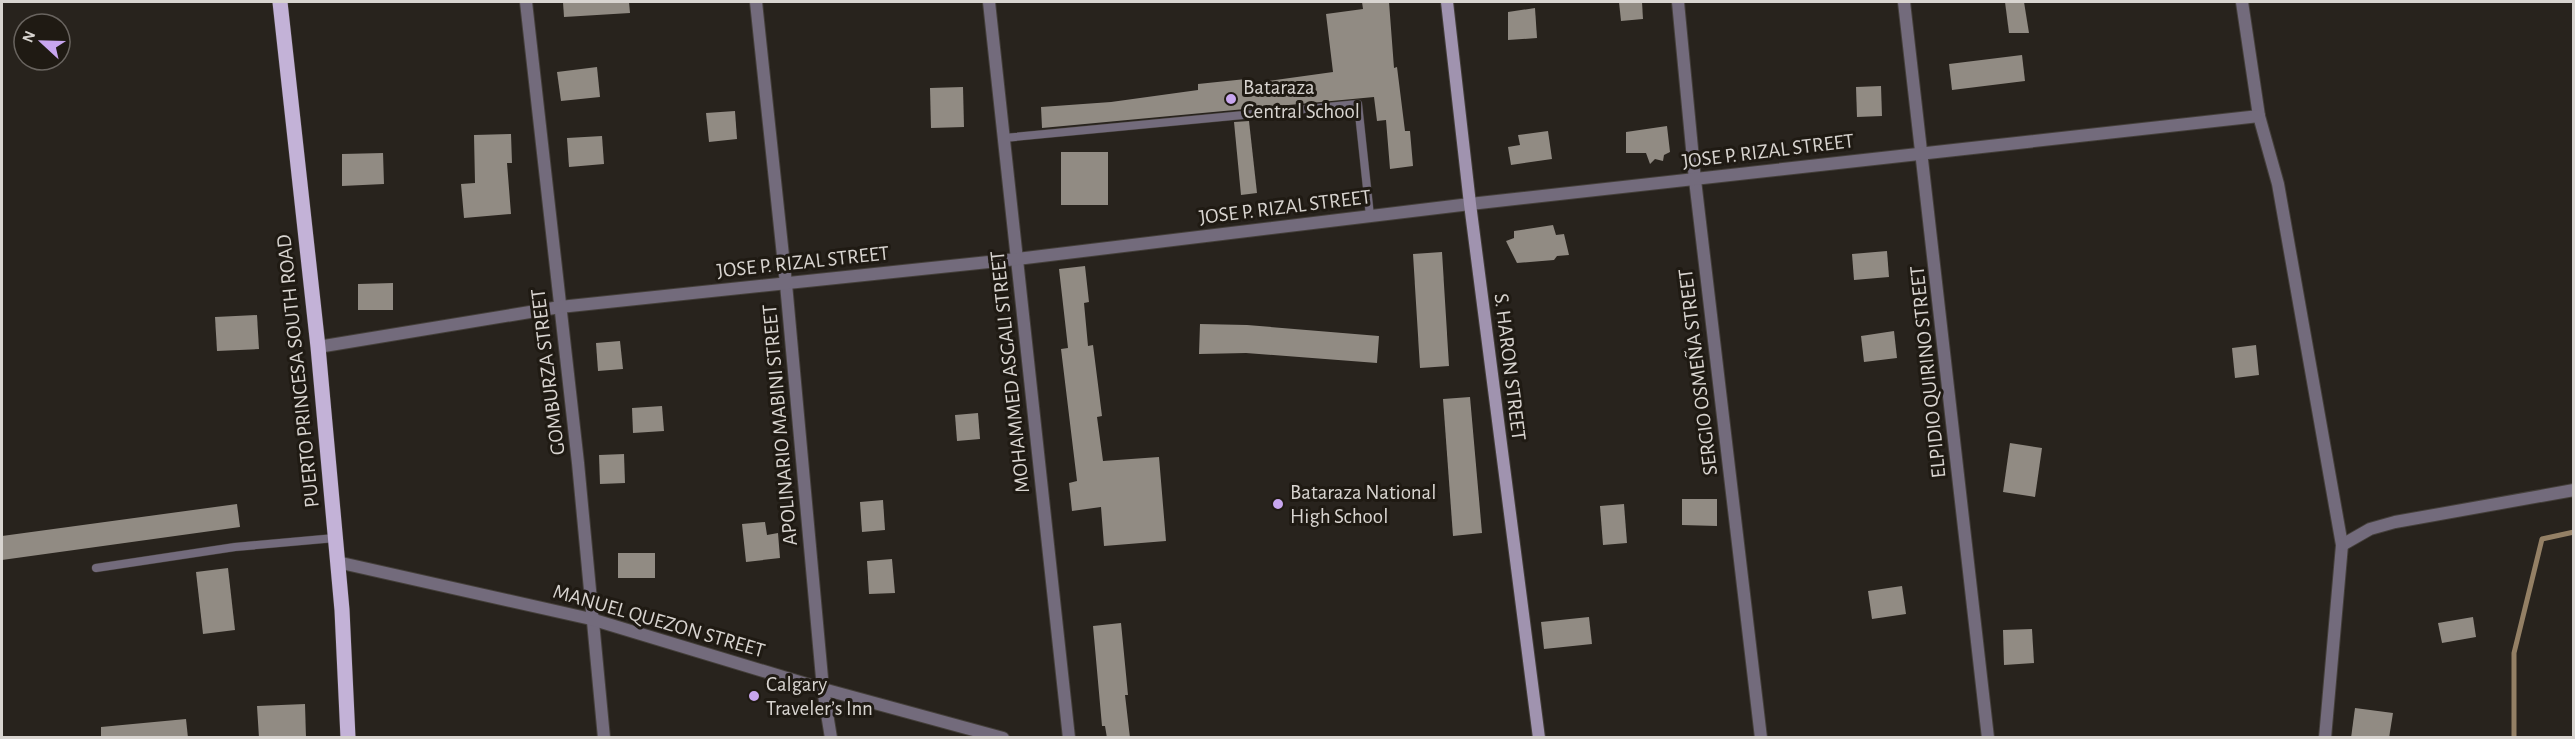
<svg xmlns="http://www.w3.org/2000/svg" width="2575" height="739" font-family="'Alegreya Sans',sans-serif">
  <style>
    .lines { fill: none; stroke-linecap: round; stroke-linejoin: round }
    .stream { stroke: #948065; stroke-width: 5 }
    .building { fill: #918b83 }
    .lane-casing { stroke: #443f3a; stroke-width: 9 }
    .street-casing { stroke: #443f3a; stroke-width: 14 }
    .secondary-casing { stroke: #443f3a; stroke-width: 14 }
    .primary-casing { stroke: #443f3a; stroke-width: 16 }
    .lane { stroke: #736b7c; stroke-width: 8 }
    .street { stroke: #736b7c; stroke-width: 12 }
    .secondary { stroke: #a093af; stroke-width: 12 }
    .primary { stroke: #c3b2d7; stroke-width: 15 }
    .poi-dot { fill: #c8a6ef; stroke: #1f1a13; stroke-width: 2 }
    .labels { text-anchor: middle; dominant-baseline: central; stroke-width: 6; stroke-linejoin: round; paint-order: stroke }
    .poi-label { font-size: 21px; fill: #d8d4d0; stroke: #1f1a13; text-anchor: start }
    .street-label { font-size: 21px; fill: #d8d4d0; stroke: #1f1a13 }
  </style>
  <rect width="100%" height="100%" fill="#28231d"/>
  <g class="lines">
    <path class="stream" d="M 2514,738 L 2514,653 L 2542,539 L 2574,532"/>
  </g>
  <g class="building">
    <path d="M 563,2 L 629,2 L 630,13 L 564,17 Z"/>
    <path d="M 1362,2 L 1389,2 L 1394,68 L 1397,67 L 1405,131 L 1410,131 L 1413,166 L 1390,169 L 1386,120 L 1377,121 L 1374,97 L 1042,128 L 1041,107 L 1111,102 L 1198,90 L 1198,84 L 1246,79 L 1247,84 L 1333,72 L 1326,14 L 1363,9 Z"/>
    <path d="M 1619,2 L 1642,2 L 1643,19 L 1621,21 Z"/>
    <path d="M 2005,2 L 2024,2 L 2029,33 L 2009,33 Z"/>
    <path d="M 1535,8 L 1537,38 L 1508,40 L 1508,12 Z"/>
    <path d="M 2022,55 L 2025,81 L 1952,90 L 1949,64 Z"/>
    <path d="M 597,67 L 600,97 L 561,101 L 557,72 Z"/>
    <path d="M 1881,86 L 1882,116 L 1857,117 L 1856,87 Z"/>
    <path d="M 963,87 L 964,127 L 931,128 L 930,88 Z"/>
    <path d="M 735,111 L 737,139 L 709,142 L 706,113 Z"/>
    <path d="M 1249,121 L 1257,193 L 1241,195 L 1234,122 Z"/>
    <path d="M 1667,126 L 1670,152 L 1664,155 L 1663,161 L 1655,159 L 1650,164 L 1646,153 L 1626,153 L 1626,132 Z"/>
    <path d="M 1548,131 L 1552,159 L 1511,165 L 1508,147 L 1520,145 L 1518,135 Z"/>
    <path d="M 511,134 L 512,163 L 507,163 L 511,214 L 464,218 L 461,184 L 475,183 L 474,135 Z"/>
    <path d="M 602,136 L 604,164 L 569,167 L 567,138 Z"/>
    <rect x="1061" y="152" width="47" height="53"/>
    <path d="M 383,153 L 384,184 L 342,186 L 342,154 Z"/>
    <path d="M 1553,225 L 1556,235 L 1564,234 L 1569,255 L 1557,256 L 1554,260 L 1517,263 L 1506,241 L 1514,238 L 1514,231 Z"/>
    <path d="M 1887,251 L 1889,277 L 1854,280 L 1852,254 Z"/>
    <path d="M 1442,252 L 1449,366 L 1420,368 L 1413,254 Z"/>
    <path d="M 1085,266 L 1089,302 L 1084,303 L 1088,346 L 1093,345 L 1102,416 L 1097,417 L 1103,461 L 1159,457 L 1166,541 L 1104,546 L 1101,507 L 1072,511 L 1069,483 L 1077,481 L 1061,349 L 1068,348 L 1059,269 Z"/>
    <path d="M 393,283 L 393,310 L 358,310 L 358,284 Z"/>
    <path d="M 257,315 L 259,349 L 217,351 L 215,317 Z"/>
    <path d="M 1200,324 L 1247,325 L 1379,336 L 1377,363 L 1246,353 L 1199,354 Z"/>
    <path d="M 1894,331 L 1897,358 L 1864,362 L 1861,336 Z"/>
    <path d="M 620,341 L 623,369 L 598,371 L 596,343 Z"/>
    <path d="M 2256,345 L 2259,375 L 2235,378 L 2232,348 Z"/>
    <path d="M 1470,397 L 1482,533 L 1453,536 L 1443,399 Z"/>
    <path d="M 662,406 L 664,431 L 633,433 L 632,408 Z"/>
    <path d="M 978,413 L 980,439 L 957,441 L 955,415 Z"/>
    <path d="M 2010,443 L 2042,448 L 2035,497 L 2003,492 Z"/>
    <path d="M 624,454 L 625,483 L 600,484 L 599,455 Z"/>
    <path d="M 1682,499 L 1717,499 L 1717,526 L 1682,525 Z"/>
    <path d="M 883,500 L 885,530 L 862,532 L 860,502 Z"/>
    <path d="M 237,504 L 240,527 L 2,560 L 2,536 Z"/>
    <path d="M 1624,504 L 1627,543 L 1603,545 L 1600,506 Z"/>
    <path d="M 765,522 L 767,535 L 778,533 L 780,558 L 746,562 L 742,524 Z"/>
    <rect x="618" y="553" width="37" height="25"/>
    <path d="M 892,559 L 895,593 L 869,594 L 867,561 Z"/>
    <path d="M 228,568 L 235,630 L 203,634 L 196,572 Z"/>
    <path d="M 1902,586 L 1906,614 L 1872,619 L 1868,591 Z"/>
    <path d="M 1589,617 L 1592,644 L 1544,649 L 1541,622 Z"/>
    <path d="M 2473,617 L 2476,637 L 2442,643 L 2438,623 Z"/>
    <path d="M 1121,623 L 1128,695 L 1125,695 L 1130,738 L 1107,738 L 1105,726 L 1102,726 L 1093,626 Z"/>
    <path d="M 2032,629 L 2034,663 L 2004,665 L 2003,630 Z"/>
    <path d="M 305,704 L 306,738 L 259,738 L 257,706 Z"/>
    <path d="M 2355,708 L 2393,713 L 2389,738 L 2351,738 Z"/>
    <path d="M 186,719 L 188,738 L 101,738 L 101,727 Z"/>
  </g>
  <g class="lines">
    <defs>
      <g id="lane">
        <path d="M 1004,138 L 1358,104 L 1370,216"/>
        <path d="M 96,568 L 235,547 L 335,538"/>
      </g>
      <g id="street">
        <path d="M 526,2 L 578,463 L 604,738"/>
        <path d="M 756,2 L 786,284 L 823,689 L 831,738"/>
        <path d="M 989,2 L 1069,738"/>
        <path d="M 1678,2 L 1695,180 L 1761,738"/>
        <path d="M 1904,2 L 1988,738"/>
        <path d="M 2242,2 L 2259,116 L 2278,184 L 2342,545 L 2325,738"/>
        <path d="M 318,347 L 560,307 L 1017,259 L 1470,204 L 2259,116"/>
        <path d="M 2342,545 L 2370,529 L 2395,522 L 2574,490"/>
        <path d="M 337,562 L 591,619 L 823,689 L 1003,738"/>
      </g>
      <path id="secondary" d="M 1447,2 L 1470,204 L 1539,738"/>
      <path id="primary" d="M 280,2 L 318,347 L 342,610 L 348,738"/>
    </defs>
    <use href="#lane" class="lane-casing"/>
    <use href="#street" class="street-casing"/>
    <use href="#secondary" class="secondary-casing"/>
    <use href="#primary" class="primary-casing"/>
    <use href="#lane" class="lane"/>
    <use href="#street" class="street"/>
    <use href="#secondary" class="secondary"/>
    <use href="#primary" class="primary"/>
  </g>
  <g class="poi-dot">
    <circle cx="1231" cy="99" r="6"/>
    <circle cx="1278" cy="504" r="6"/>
    <circle cx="754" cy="696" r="6"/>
  </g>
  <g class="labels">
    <g class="poi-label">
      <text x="1243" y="87">Bataraza<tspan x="1243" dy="24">Central School</tspan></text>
      <text x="1290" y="492">Bataraza National<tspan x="1290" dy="24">High School</tspan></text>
      <text x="766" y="684">Calgary<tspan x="766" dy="24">Traveler’s Inn</tspan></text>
    </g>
    <g class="street-label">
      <text transform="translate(1768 151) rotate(-7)">JOSE P. RIZAL STREET</text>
      <text transform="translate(1285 207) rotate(-7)">JOSE P. RIZAL STREET</text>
      <text transform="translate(803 262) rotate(-6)">JOSE P. RIZAL STREET</text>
      <text transform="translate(1510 367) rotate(83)">S. HARON STREET</text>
      <text transform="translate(298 371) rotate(-96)">PUERTO PRINCESA SOUTH ROAD</text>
      <text transform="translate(548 372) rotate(-97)">GOMBURZA STREET</text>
      <text transform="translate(1010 372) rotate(-96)">MOHAMMED ASGALI STREET</text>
      <text transform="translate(1698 372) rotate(-97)">SERGIO OSMEÑA STREET</text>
      <text transform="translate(1928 372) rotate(-96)">ELPIDIO QUIRINO STREET</text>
      <text transform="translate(780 425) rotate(-95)">APOLINARIO MABINI STREET</text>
      <text transform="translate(659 621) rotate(16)">MANUEL QUEZON STREET</text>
    </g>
  </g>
  <rect width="2575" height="739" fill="none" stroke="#d8d4d0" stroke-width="6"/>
  <g transform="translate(42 42) rotate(292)"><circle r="28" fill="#1f1a13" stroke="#69645f" stroke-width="1.5"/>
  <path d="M0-4.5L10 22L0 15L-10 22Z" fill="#c8a6ef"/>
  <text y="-9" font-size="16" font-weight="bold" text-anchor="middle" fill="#d8d4d0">N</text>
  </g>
</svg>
